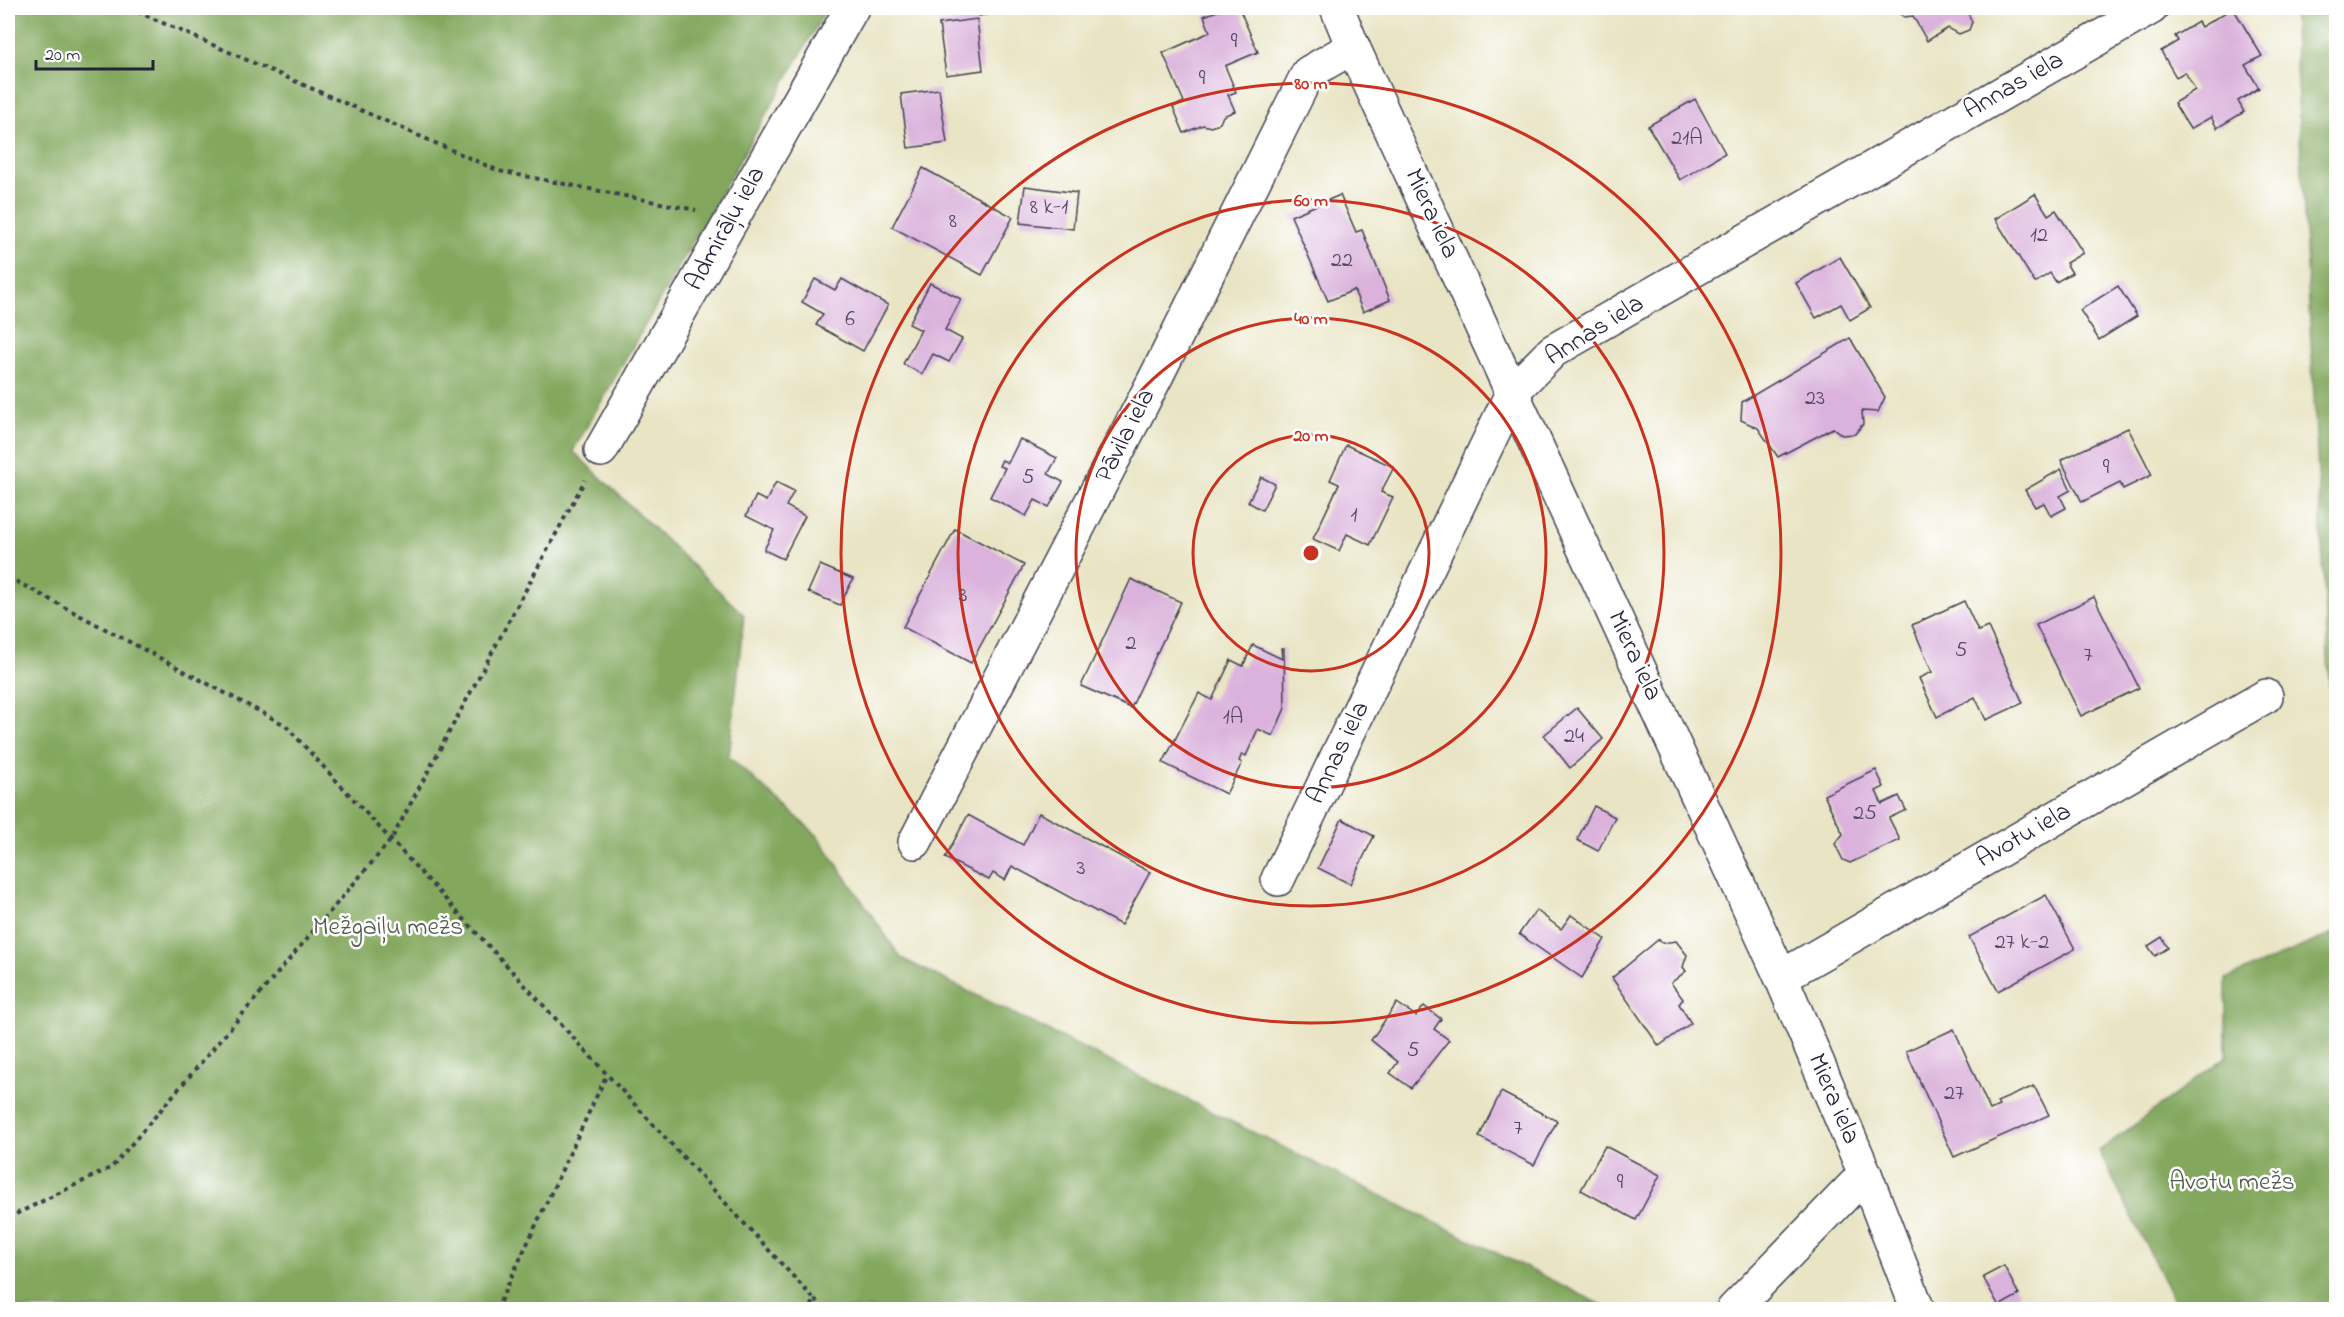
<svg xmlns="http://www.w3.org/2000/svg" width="2344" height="1317" font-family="'Indie Flower',sans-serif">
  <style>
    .forest { fill: #82a75d; stroke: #52644c; stroke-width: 1.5 }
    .building { fill: #dab2dc }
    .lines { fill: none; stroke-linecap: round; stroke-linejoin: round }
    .minor-casing { stroke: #403f50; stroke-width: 36 }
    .path { stroke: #403f50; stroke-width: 4; stroke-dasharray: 4.5 4.5; stroke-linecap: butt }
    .minor { stroke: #fff; stroke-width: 33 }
    .ring { fill: none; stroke: #c8321e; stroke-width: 3 }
    .labels { text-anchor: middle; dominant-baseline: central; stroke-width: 5; stroke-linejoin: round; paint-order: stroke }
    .number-label { font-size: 22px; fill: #504663 }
    .street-label { font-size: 26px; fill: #22223b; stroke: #fff }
    .park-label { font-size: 26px; fill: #4f5a4b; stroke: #fff }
    .centre { fill: #c8321e; stroke: #fff; stroke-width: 3 }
    .ring-label { font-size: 18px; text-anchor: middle; font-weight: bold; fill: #c8321e; stroke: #fff; stroke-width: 5; stroke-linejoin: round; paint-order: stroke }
  </style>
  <rect width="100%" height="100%" fill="#fff"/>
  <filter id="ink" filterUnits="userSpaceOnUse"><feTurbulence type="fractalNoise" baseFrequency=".0167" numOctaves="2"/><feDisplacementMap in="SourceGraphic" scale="12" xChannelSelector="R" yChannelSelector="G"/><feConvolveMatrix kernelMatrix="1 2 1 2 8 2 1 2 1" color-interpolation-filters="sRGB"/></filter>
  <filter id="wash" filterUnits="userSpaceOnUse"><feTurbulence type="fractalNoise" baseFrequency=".008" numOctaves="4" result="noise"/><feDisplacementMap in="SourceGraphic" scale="24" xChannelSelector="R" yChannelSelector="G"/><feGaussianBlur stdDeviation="1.35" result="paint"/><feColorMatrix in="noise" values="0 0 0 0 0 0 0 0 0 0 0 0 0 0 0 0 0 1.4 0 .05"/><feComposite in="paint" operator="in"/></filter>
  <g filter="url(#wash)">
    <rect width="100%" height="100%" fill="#e9e4c4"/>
    <g class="forest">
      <path d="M 8,8 L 827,8 L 573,451 L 744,615 L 729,757 L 817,835 L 901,958 L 1610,1309 L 8,1309 Z"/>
      <path d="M 2293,8 L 2336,8 L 2336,806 Z"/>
      <path d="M 2336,932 L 2336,1309 L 2178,1309 L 2099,1151 L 2226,1057 L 2226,979 Z"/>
    </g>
    <g id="blocks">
      <g class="building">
        <path d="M 978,8 L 1021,8 L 1022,9 L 979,16 Z"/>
        <path d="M 1225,8 L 1239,8 L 1258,52 L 1225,66 L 1236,92 L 1228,95 L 1235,111 L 1223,116 L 1220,123 L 1211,127 L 1203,125 L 1184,133 L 1173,107 L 1184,102 L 1163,53 L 1210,32 L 1204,16 Z"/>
        <path d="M 1896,8 L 1974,8 L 1967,11 L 1972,22 L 1969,30 L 1959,34 L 1948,28 L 1927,41 L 1913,16 L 1904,17 L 1896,11 Z"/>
        <path d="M 2233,8 L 2262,56 L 2245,65 L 2259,88 L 2238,101 L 2244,112 L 2217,128 L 2211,117 L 2190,129 L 2174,103 L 2195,90 L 2185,72 L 2176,77 L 2161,51 L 2178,41 L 2175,36 L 2198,22 L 2201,27 Z"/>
        <path d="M 977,19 L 983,70 L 946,75 L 939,24 Z"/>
        <path d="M 939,89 L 947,143 L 908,148 L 901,94 Z"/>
        <path d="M 1695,99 L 1725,153 L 1680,180 L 1648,126 Z"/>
        <path d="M 923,168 L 1013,217 L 982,275 L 892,227 Z"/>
        <path d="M 1025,186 L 1077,193 L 1073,229 L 1020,223 Z"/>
        <path d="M 2035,194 L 2048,215 L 2056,210 L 2083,253 L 2066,263 L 2072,273 L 2056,282 L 2050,273 L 2035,283 L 1995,219 Z"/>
        <path d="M 1340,195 L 1356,232 L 1362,230 L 1390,300 L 1363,312 L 1354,290 L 1328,301 L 1291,216 Z"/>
        <path d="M 1840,257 L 1870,308 L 1850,320 L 1841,304 L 1816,318 L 1796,283 Z"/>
        <path d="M 815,279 L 835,290 L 842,279 L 888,305 L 863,351 L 816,325 L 823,314 L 802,302 Z"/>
        <path d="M 930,283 L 961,299 L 945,330 L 962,339 L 949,362 L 933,354 L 922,374 L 903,364 L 921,330 L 909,324 Z"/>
        <path d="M 2118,286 L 2137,316 L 2099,340 L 2080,310 Z"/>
        <path d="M 1850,338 L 1885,397 L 1878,412 L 1862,411 L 1863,424 L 1855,434 L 1842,435 L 1833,428 L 1778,457 L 1758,428 L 1741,420 L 1742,402 Z"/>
        <path d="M 2128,428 L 2152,475 L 2123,489 L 2120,483 L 2082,502 L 2061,460 Z"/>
        <path d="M 1020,439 L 1057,458 L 1048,474 L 1063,482 L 1049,507 L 1035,500 L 1026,516 L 990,497 L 1005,468 L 999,466 L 1002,460 L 1008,463 Z"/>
        <path d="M 1346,445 L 1394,467 L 1381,492 L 1393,497 L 1370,545 L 1347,534 L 1339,551 L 1313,539 L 1339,484 L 1330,480 Z"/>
        <path d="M 2061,469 L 2071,490 L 2060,496 L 2066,508 L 2051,516 L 2044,503 L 2035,507 L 2025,490 Z"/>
        <path d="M 1261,477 L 1275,484 L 1262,510 L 1248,502 Z"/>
        <path d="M 776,482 L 794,491 L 786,506 L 805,516 L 783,559 L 764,550 L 774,530 L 746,516 L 756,496 L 766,501 Z"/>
        <path d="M 955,529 L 1024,565 L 971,663 L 903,627 Z"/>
        <path d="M 820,565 L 853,579 L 840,605 L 808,592 Z"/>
        <path d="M 1131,579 L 1181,602 L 1131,708 L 1081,686 Z"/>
        <path d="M 2094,597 L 2139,688 L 2081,716 L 2036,625 Z"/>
        <path d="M 1964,601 L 1978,631 L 1988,627 L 2023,703 L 1986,720 L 1975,697 L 1937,717 L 1919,678 L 1932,672 L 1912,625 Z"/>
        <path d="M 1253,645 L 1282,659 L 1281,648 L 1284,648 L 1285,708 L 1273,736 L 1258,729 L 1246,756 L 1242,754 L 1239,761 L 1242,763 L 1226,794 L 1163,763 L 1199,693 L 1212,700 L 1231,660 L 1243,666 Z"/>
        <path d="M 1577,708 L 1603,739 L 1570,768 L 1544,735 Z"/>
        <path d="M 1876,770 L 1884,787 L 1876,791 L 1882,804 L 1899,796 L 1906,810 L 1889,818 L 1900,840 L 1850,863 L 1843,860 L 1835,844 L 1843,834 L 1824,795 Z"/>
        <path d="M 1594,806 L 1615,817 L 1598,851 L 1577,840 Z"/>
        <path d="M 1039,813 L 1150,872 L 1121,925 L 1012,866 L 1005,880 L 993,873 L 989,880 L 945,858 L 968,815 L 1023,845 Z"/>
        <path d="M 1342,819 L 1374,836 L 1350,884 L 1318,868 Z"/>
        <path d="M 2046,895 L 2075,949 L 1998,991 L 1969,937 Z"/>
        <path d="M 1536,910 L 1561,929 L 1571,915 L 1605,939 L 1582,978 L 1519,934 Z"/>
        <path d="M 2162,937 L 2168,948 L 2155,956 L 2148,946 Z"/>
        <path d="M 1659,939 L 1662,943 L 1676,941 L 1687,955 L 1683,967 L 1686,971 L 1671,983 L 1683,999 L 1679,1004 L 1691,1023 L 1659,1046 L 1612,978 Z"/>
        <path d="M 1397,1003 L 1416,1016 L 1424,1006 L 1441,1019 L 1434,1029 L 1449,1040 L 1411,1088 L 1390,1073 L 1398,1062 L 1371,1040 Z"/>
        <path d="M 1954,1029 L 1990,1110 L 1999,1106 L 1997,1102 L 2034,1086 L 2049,1115 L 1954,1157 L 1906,1051 Z"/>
        <path d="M 1501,1092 L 1557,1121 L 1534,1165 L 1479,1137 Z"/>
        <path d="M 1605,1146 L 1660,1175 L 1636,1220 L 1581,1190 Z"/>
        <path d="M 2004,1266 L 2019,1295 L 1999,1306 L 1983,1277 Z"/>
      </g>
    </g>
  </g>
  <g filter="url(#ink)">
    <use href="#blocks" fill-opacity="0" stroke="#403f50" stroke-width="1.5"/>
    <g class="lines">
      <defs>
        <g id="minor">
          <path d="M 1337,8 L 1353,47 L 1781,977 L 1865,1174 L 1918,1310"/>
          <path d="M 601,450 L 852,8"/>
          <path d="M 915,842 L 1156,377 L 1308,73 L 1353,47"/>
          <path d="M 1278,879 L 1513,391 L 1553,351 L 2151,8"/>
          <path d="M 1781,977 L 2266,696"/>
          <path d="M 1733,1310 L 1865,1174"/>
        </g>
      </defs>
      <use href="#minor" class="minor-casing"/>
      <g class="path">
        <path d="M 129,8 L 499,171 L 696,210"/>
        <path d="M 8,577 L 285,725 L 814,1299 L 811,1310"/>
        <path d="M 8,1218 L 112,1167 L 391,840 L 585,480"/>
        <path d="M 815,1299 L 823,1310"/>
        <path d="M 8,1305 L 17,1310"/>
        <path d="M 496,1310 L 607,1074"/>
      </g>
      <use href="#minor" class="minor"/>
    </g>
  </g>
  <g class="ring">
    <circle cx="1311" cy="553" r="118"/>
    <circle cx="1311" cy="553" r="235"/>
    <circle cx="1311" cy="553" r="353"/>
    <circle cx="1311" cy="553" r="470"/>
  </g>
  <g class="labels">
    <g class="number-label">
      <text x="1234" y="42">9</text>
      <text x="1202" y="79">9</text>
      <text x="1687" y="139">21A</text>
      <text x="1049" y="208">8 k-1</text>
      <text x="953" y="222">8</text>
      <text x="2039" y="236">12</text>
      <text x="1342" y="261">22</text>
      <text x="850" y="320">6</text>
      <text x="1815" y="399">23</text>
      <text x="2106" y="468">9</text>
      <text x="1028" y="478">5</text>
      <text x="1354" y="516">1</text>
      <text x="963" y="596">3</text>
      <text x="1131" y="644">2</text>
      <text x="1961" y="651">5</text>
      <text x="2088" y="656">7</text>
      <text x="1233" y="718">1A</text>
      <text x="1574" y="737">24</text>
      <text x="1865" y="814">25</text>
      <text x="1081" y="869">3</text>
      <text x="2022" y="943">27 k-2</text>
      <text x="1413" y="1051">5</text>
      <text x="1954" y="1094">27</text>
      <text x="1518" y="1129">7</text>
      <text x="1620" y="1183">9</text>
    </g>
    <g class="street-label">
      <text transform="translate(2014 86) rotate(-30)">Annas iela</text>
      <text transform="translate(1431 214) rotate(65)">Miera iela</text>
      <text transform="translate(726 229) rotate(-61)">Admirāļu iela</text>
      <text transform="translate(1595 331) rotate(-32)">Annas iela</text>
      <text transform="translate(1126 436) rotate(-63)">Pāvila iela</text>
      <text transform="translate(1634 656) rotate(65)">Miera iela</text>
      <text transform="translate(1339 753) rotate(-64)">Annas iela</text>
      <text transform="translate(2024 836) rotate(-30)">Avotu iela</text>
      <text transform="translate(1833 1099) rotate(67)">Miera iela</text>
    </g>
    <g class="park-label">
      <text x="388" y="928">Mežgaiļu mežs</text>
      <text x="2232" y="1183">Avotu mežs</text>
    </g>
  </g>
  <circle cx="1311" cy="553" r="9" class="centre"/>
  <g class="ring-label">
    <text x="1311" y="89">80 m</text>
    <text x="1311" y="206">60 m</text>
    <text x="1311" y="324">40 m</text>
    <text x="1311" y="441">20 m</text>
  </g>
  <rect width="2344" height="1317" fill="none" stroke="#fff" stroke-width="30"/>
  <path d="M36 60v9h117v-9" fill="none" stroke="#22223b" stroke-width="3"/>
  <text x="45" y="60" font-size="18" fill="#22223b" stroke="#ffffff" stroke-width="4.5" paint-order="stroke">20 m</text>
</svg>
